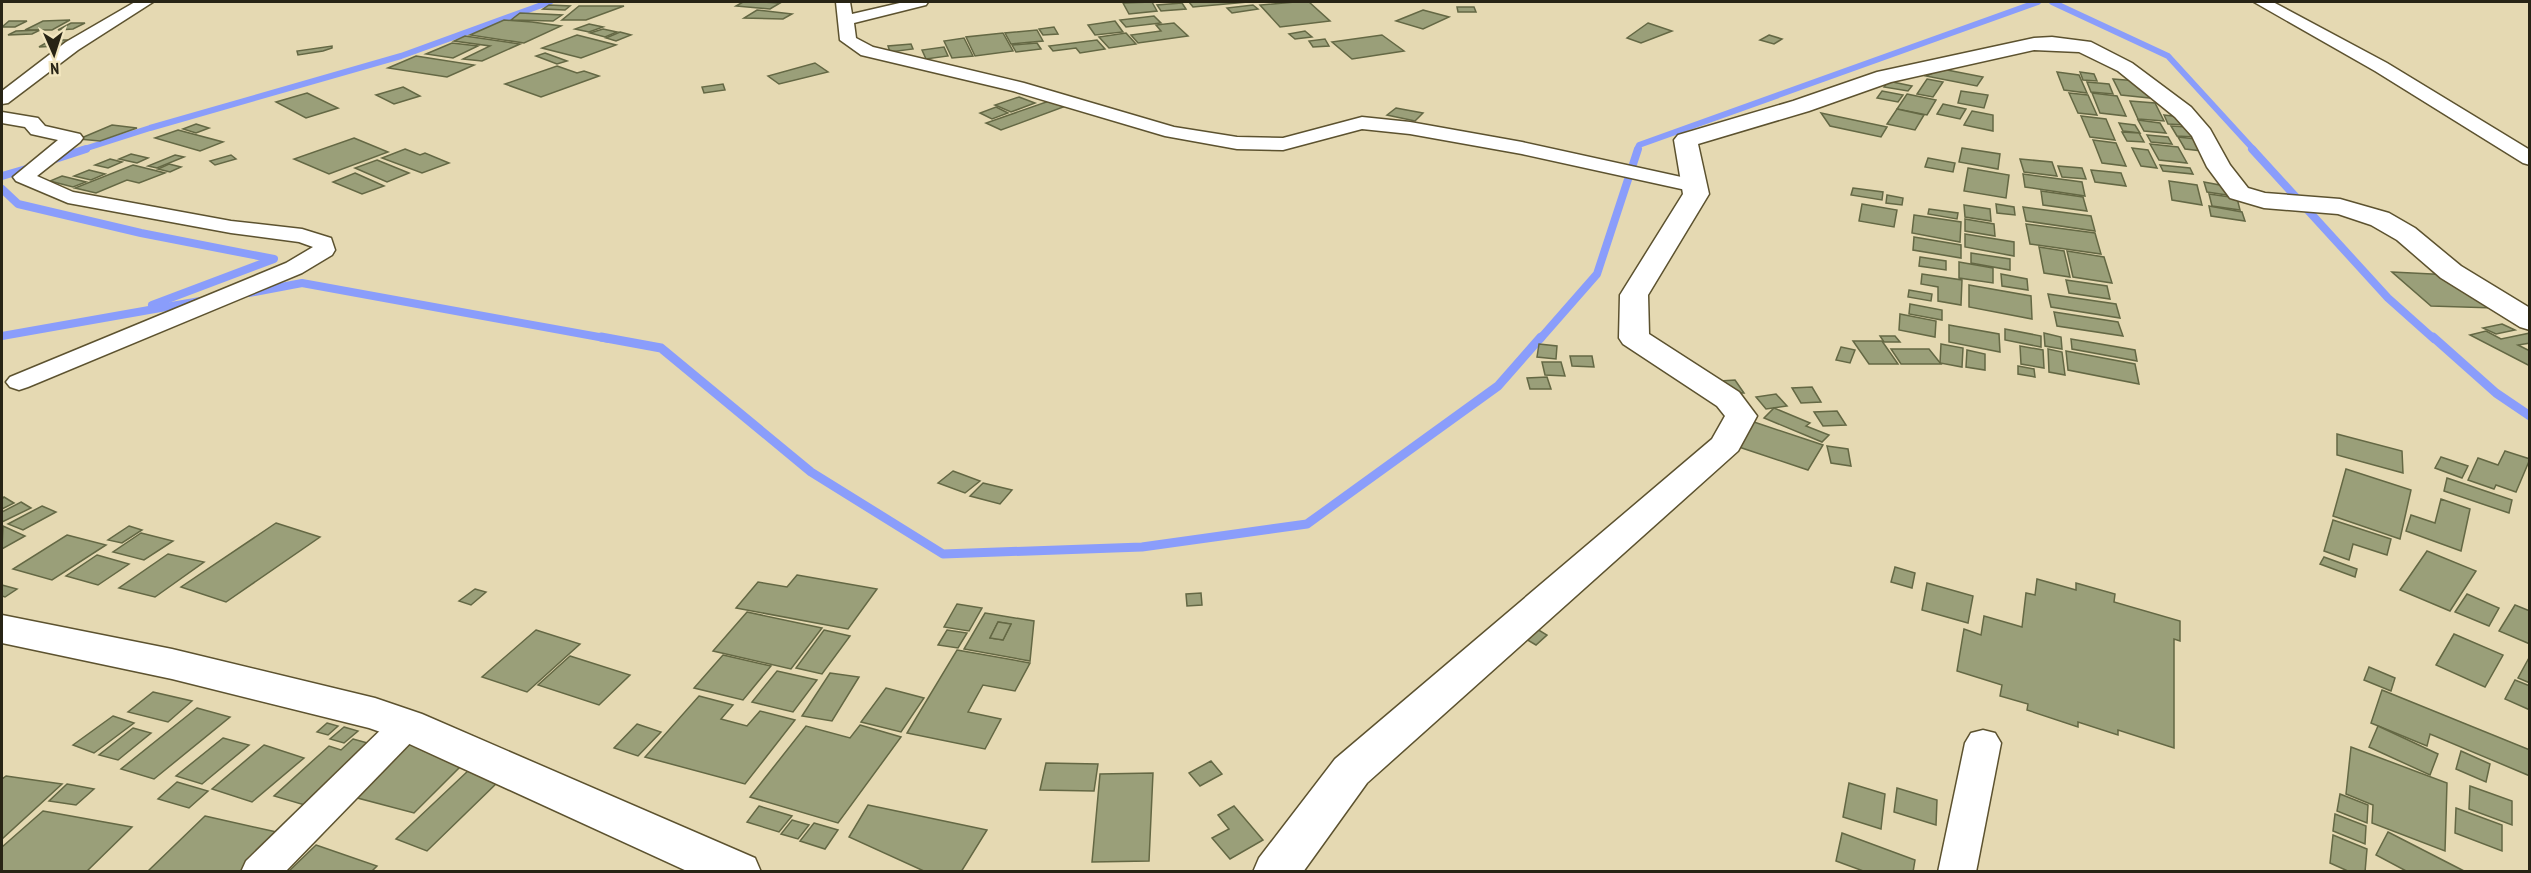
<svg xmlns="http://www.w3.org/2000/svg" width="2531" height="873" font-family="'PT Sans Narrow',sans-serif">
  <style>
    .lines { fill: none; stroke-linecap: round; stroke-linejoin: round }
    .stream-far2 { stroke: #8a9dfb; stroke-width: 6 }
    .stream-far1 { stroke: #8a9dfb; stroke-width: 8 }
    .stream { stroke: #8a9dfb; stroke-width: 9 }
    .building { fill: #9a9f79; stroke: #646844; stroke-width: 1.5; fill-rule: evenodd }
    .minor-casing { stroke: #5c522f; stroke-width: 3 }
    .tertiary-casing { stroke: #5c522f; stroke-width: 3 }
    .secondary-casing { stroke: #5c522f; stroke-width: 3 }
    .minor { fill: #fff; fill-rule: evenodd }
    .tertiary { fill: #fff; fill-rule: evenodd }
    .secondary { fill: #fff; fill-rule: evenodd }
  </style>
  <rect width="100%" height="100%" fill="#e5d9b2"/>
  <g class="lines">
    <g class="stream-far2">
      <path d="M 2052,2 L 2168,56 L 2254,150"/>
      <path d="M 81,150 L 150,128 L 401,56 L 550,2"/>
      <path d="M 1637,150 L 1639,145 L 2038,2"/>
    </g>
    <g class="stream-far1">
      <path d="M 2252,149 L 2388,298 L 2434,339"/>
      <path d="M 49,161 L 86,149"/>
      <path d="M 2,176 L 33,167"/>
      <path d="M 2,189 L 18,204 L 141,233 L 274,259 L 152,305"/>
      <path d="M 249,293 L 302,283 L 610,339"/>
      <path d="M 2,336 L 200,301"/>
      <path d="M 1540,339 L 1597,274 L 1638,149"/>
    </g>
    <g class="stream">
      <path d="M 601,337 L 661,348 L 811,472 L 943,554 L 1142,547 L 1307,524 L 1498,386 L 1541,337"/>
      <path d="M 2433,337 L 2496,393 L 2530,416"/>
    </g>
  </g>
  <g class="building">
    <path d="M 743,2 L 762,2 L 780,3 L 770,9 L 736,6 Z"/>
    <path d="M 1152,2 L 1157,11 L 1129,14 L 1123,3 Z"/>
    <path d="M 1189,2 L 1248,2 L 1193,7 Z"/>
    <path d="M 1295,2 L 1309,2 L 1330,21 L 1280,27 L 1260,5 Z"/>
    <path d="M 1182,3 L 1186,9 L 1161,11 L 1157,5 Z"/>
    <path d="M 549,5 L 570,6 L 565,10 L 543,9 Z"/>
    <path d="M 1253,5 L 1258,9 L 1232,13 L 1227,8 Z"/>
    <path d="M 579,6 L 624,6 L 586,20 L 562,20 Z"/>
    <path d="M 1457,7 L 1474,7 L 1476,12 L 1458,12 Z"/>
    <path d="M 757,10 L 792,14 L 783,19 L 744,18 Z"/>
    <path d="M 1423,10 L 1449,17 L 1423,29 L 1396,21 Z"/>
    <path d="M 520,13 L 562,15 L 553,21 L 511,20 Z"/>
    <path d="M 1154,16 L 1161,23 L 1126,27 L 1120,20 Z"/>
    <path d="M 70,20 L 52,30 L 25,30 L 43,21 Z"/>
    <path d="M 504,20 L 532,22 L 561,26 L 524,43 L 470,35 Z"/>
    <path d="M 9,21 L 27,21 L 15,27 L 2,27 Z"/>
    <path d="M 1115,21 L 1123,32 L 1095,35 L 1088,25 Z"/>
    <path d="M 71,23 L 85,23 L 73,29 L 58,30 Z"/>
    <path d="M 1174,23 L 1188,36 L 1138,43 L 1131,35 L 1161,31 L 1156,25 Z"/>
    <path d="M 1648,23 L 1672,31 L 1641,43 L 1627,38 Z"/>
    <path d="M 589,24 L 603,27 L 589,32 L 575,29 Z"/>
    <path d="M 1054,27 L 1058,34 L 1043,35 L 1039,29 Z"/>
    <path d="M 603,29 L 617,32 L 605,37 L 590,33 Z"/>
    <path d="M 40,30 L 32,34 L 8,35 L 16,31 Z"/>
    <path d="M 1037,30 L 1043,41 L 1011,44 L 1005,33 Z"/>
    <path d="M 1305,31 L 1312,37 L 1295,39 L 1289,34 Z"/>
    <path d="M 620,32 L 631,35 L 616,41 L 606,38 Z"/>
    <path d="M 1003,33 L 1013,51 L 975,56 L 966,37 Z"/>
    <path d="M 1126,33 L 1136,44 L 1109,48 L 1099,37 Z"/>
    <path d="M 577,35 L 616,45 L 581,58 L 542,48 Z"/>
    <path d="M 1382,35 L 1404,51 L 1352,59 L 1332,42 Z"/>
    <path d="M 1769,35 L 1782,39 L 1774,44 L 1760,40 Z"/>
    <path d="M 465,36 L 520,44 L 482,61 L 463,59 L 490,46 L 454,41 Z"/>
    <path d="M 964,38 L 973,56 L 952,58 L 944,41 Z"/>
    <path d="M 1325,39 L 1329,46 L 1313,47 L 1309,41 Z"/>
    <path d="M 51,40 L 70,40 L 58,46 L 39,47 Z"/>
    <path d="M 1097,40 L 1105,49 L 1080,53 L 1076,48 L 1053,51 L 1049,46 Z"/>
    <path d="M 452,43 L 478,46 L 453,58 L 426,54 Z"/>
    <path d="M 1037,43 L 1041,49 L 1016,52 L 1012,45 Z"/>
    <path d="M 911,44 L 913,49 L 890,52 L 888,46 Z"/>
    <path d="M 332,46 L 332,48 L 323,51 L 298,55 L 297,51 Z"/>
    <path d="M 944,47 L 948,56 L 926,59 L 922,50 Z"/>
    <path d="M 545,53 L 567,61 L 557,64 L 536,56 Z"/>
    <path d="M 416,56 L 474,65 L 447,77 L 388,68 Z"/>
    <path d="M 815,63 L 828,72 L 779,84 L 768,76 Z"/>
    <path d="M 557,66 L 577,73 L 584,71 L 599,76 L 541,97 L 505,84 Z"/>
    <path d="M 1942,69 L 1983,77 L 1977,86 L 1926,76 Z"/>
    <path d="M 2057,72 L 2079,75 L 2087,93 L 2064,90 Z"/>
    <path d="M 2080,72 L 2094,74 L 2097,81 L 2083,80 Z"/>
    <path d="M 1927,79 L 1943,82 L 1933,97 L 1917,94 Z"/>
    <path d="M 2113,79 L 2138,81 L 2159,99 L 2121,95 Z"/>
    <path d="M 1888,81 L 1912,86 L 1908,91 L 1884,87 Z"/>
    <path d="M 2087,82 L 2109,84 L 2113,94 L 2091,92 Z"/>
    <path d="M 723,84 L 725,90 L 704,93 L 702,87 Z"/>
    <path d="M 403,87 L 420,96 L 394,104 L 376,95 Z"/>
    <path d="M 1882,91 L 1903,95 L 1898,102 L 1877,98 Z"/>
    <path d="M 1961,91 L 1988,95 L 1984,108 L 1958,103 Z"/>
    <path d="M 307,93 L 338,108 L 306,118 L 276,102 Z"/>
    <path d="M 2069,93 L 2088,95 L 2097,115 L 2078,113 Z"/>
    <path d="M 2092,93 L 2117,96 L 2126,116 L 2100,113 Z"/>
    <path d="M 1907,94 L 1936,100 L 1927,115 L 1897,109 Z"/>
    <path d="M 1019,97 L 1035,103 L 1011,112 L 995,105 Z"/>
    <path d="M 1052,100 L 1066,106 L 1001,130 L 986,123 Z"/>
    <path d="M 2130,101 L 2155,103 L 2164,121 L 2138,119 Z"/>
    <path d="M 1943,104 L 1966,109 L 1960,119 L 1937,114 Z"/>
    <path d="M 996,107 L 1008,113 L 992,119 L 980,113 Z"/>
    <path d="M 1396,108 L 1423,113 L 1415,121 L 1387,115 Z"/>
    <path d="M 1897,109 L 1924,115 L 1915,130 L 1887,124 Z"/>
    <path d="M 1972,111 L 1993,115 L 1993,131 L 1964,125 Z"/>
    <path d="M 1821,113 L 1887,127 L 1881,137 L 1830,126 Z"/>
    <path d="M 2164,115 L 2181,117 L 2185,125 L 2168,124 Z"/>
    <path d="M 2081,116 L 2106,119 L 2115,140 L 2090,137 Z"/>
    <path d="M 2138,120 L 2160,123 L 2166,133 L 2144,131 Z"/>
    <path d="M 2119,123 L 2135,125 L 2140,133 L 2123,131 Z"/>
    <path d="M 196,124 L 209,128 L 196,133 L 183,129 Z"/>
    <path d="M 112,125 L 137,128 L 100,141 L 79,139 Z"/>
    <path d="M 2171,126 L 2188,127 L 2194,137 L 2177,136 Z"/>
    <path d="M 178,130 L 223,142 L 200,151 L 155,138 Z"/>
    <path d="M 2122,132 L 2139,133 L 2144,142 L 2127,141 Z"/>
    <path d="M 2147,135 L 2168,137 L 2172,144 L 2151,142 Z"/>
    <path d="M 2178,137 L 2196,139 L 2203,151 L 2185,149 Z"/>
    <path d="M 354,138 L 388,152 L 329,174 L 294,159 Z"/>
    <path d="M 2093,140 L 2116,143 L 2126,166 L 2102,163 Z"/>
    <path d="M 2150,144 L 2178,147 L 2187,163 L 2159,160 Z"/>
    <path d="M 1962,148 L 2000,154 L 1998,169 L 1959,162 Z"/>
    <path d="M 2132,148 L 2148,150 L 2157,168 L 2141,166 Z"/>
    <path d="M 405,149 L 420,155 L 425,153 L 449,163 L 422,173 L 382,158 Z"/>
    <path d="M 131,154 L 148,158 L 137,163 L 119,159 Z"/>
    <path d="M 175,155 L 184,157 L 157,168 L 148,166 Z"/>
    <path d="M 231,155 L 236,159 L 215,165 L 210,161 Z"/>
    <path d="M 1928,158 L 1955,163 L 1953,172 L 1925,167 Z"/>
    <path d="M 110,159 L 122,162 L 108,168 L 95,165 Z"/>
    <path d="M 2020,159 L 2052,162 L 2057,176 L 2024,172 Z"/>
    <path d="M 377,160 L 409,173 L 387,182 L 355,168 Z"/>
    <path d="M 169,164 L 181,167 L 170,172 L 158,169 Z"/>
    <path d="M 133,165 L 165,173 L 139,183 L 127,180 L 96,193 L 75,188 Z"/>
    <path d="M 2160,165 L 2190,168 L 2193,174 L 2163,171 Z"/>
    <path d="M 2058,166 L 2082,168 L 2086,179 L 2062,177 Z"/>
    <path d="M 1968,168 L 2009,175 L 2006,198 L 1964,191 Z"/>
    <path d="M 89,170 L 105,174 L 91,180 L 74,176 Z"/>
    <path d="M 2091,170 L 2121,173 L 2126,186 L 2095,182 Z"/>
    <path d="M 355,173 L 384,186 L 362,194 L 333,182 Z"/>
    <path d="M 2023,174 L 2082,182 L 2085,196 L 2025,187 Z"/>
    <path d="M 62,176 L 86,182 L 73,187 L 50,181 Z"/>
    <path d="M 2169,181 L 2197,185 L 2202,205 L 2172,200 Z"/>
    <path d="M 2204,182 L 2225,186 L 2227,195 L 2207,192 Z"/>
    <path d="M 1853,188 L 1883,192 L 1882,200 L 1851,195 Z"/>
    <path d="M 2041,191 L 2083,197 L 2087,211 L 2043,205 Z"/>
    <path d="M 2209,194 L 2237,198 L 2240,210 L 2212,206 Z"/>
    <path d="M 1887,195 L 1903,198 L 1902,205 L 1886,203 Z"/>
    <path d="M 1862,204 L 1897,210 L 1894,227 L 1859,221 Z"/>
    <path d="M 1996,204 L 2014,207 L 2015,215 L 1997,213 Z"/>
    <path d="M 1964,205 L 1990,209 L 1991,221 L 1965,217 Z"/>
    <path d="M 2209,206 L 2242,212 L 2245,221 L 2211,216 Z"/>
    <path d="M 2023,207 L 2091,216 L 2095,231 L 2026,221 Z"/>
    <path d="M 1929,209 L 1958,213 L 1957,219 L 1928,214 Z"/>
    <path d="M 1914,215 L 1961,222 L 1960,242 L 1912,233 Z"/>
    <path d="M 1965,219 L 1994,224 L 1995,236 L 1965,231 Z"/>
    <path d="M 2026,224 L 2095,233 L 2101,254 L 2030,244 Z"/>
    <path d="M 1965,234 L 2014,242 L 2014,256 L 1965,247 Z"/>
    <path d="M 1914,237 L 1961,245 L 1961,258 L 1913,250 Z"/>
    <path d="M 2039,247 L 2064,251 L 2070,277 L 2044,273 Z"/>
    <path d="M 2067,251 L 2104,257 L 2112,283 L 2073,277 Z"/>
    <path d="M 1971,253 L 2010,259 L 2010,270 L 1971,263 Z"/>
    <path d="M 1920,257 L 1946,261 L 1946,270 L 1919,266 Z"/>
    <path d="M 1959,262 L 1993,268 L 1993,283 L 1959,278 Z"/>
    <path d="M 2392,272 L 2452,275 L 2493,308 L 2431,306 Z"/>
    <path d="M 1922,274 L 1962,280 L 1961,305 L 1938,301 L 1938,287 L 1921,284 Z"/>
    <path d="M 2001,274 L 2027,279 L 2028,290 L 2002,286 Z"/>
    <path d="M 2066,280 L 2107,286 L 2110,299 L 2069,293 Z"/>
    <path d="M 1969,285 L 2031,296 L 2032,319 L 1969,307 Z"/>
    <path d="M 1909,290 L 1932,294 L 1931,301 L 1908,297 Z"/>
    <path d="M 2048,294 L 2116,304 L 2120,318 L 2051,307 Z"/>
    <path d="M 1910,304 L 1942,310 L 1942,320 L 1909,314 Z"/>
    <path d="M 2054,312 L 2118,322 L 2123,336 L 2057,326 Z"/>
    <path d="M 1900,314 L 1936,321 L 1935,337 L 1899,330 Z"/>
    <path d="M 2502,324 L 2515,330 L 2496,334 L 2483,328 Z"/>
    <path d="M 1949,325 L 1999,334 L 2000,352 L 1949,342 Z"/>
    <path d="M 2005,329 L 2041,336 L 2041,347 L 2005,340 Z"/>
    <path d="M 2486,331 L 2501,339 L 2530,333 L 2530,343 L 2518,345 L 2530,351 L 2530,366 L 2470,335 Z"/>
    <path d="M 2044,333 L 2061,337 L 2062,349 L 2045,346 Z"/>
    <path d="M 1880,336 L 1895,336 L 1900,342 L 1884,342 Z"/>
    <path d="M 2071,339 L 2135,350 L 2137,361 L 2072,349 Z"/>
    <path d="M 1853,341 L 1882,341 L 1898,364 L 1869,364 Z"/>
    <path d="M 1539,344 L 1557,346 L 1556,359 L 1537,357 Z"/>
    <path d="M 1941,344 L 1963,348 L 1962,367 L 1940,363 Z"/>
    <path d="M 2020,346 L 2043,350 L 2044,368 L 2021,364 Z"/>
    <path d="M 1841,347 L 1855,350 L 1850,363 L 1836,360 Z"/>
    <path d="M 1891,349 L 1929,349 L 1941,364 L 1901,364 Z"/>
    <path d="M 2048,349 L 2062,352 L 2065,375 L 2049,372 Z"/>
    <path d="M 1967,350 L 1985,354 L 1985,370 L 1966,367 Z"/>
    <path d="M 2066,351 L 2135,364 L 2139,384 L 2068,370 Z"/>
    <path d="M 1570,356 L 1592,356 L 1594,367 L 1572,366 Z"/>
    <path d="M 1542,362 L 1561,362 L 1565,376 L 1545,375 Z"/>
    <path d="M 2018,366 L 2034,369 L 2035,377 L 2018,374 Z"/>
    <path d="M 1547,377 L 1551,389 L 1530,389 L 1527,378 Z"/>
    <path d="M 1735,380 L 1744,393 L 1730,393 L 1721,381 Z"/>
    <path d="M 1812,387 L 1821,402 L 1801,403 L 1792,388 Z"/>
    <path d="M 1776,394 L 1787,406 L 1766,409 L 1756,397 Z"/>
    <path d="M 1774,408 L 1810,423 L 1806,426 L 1829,435 L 1822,442 L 1764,418 Z"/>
    <path d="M 1837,411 L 1846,425 L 1823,426 L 1814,412 Z"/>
    <path d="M 1751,421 L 1823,445 L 1808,470 L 1733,445 Z"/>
    <path d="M 2337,434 L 2402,451 L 2403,473 L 2337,455 Z"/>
    <path d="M 1827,446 L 1848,449 L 1851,466 L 1831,463 Z"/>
    <path d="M 2505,451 L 2530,459 L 2516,492 L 2496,485 L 2494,489 L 2468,480 L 2478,458 L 2498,465 Z"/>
    <path d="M 2441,457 L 2468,466 L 2462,478 L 2435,468 Z"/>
    <path d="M 2346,469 L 2411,490 L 2400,539 L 2333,516 Z"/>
    <path d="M 953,471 L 980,481 L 965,493 L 938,483 Z"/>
    <path d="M 2447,478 L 2512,500 L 2509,513 L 2444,491 Z"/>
    <path d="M 983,483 L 1012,490 L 1000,504 L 970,496 Z"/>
    <path d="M 4,497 L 14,503 L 2,509 L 2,499 Z"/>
    <path d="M 2441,499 L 2470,509 L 2461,551 L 2406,531 L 2411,515 L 2435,523 Z"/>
    <path d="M 21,502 L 31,508 L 2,522 L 2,512 Z"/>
    <path d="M 42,506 L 56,512 L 23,530 L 8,524 Z"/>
    <path d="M 2333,520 L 2391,539 L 2387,555 L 2353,544 L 2349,560 L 2324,551 Z"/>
    <path d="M 276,523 L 320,537 L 226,602 L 181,587 Z"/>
    <path d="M 3,526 L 25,536 L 2,549 Z"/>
    <path d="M 129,526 L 142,530 L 122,543 L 108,540 Z"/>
    <path d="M 141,533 L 173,541 L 144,560 L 113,552 Z"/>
    <path d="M 67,535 L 106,545 L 52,580 L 13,569 Z"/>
    <path d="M 2427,551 L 2476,571 L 2450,611 L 2400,590 Z"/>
    <path d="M 168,554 L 204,562 L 155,597 L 119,588 Z"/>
    <path d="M 97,555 L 129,564 L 98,585 L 66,576 Z"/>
    <path d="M 2324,557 L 2357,569 L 2355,577 L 2320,564 Z"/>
    <path d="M 1895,567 L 1915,573 L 1912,588 L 1891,582 Z"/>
    <path d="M 797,575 L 877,589 L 848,629 L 736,608 L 758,582 L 787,587 Z"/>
    <path d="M 2037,579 L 2076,590 L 2076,583 L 2115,594 L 2114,602 L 2180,621 L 2180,641 L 2174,639 L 2174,748 L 2118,730 L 2118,735 L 2078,722 L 2078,727 L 2027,710 L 2028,704 L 2000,696 L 2002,685 L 1957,671 L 1964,629 L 1981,635 L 1984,616 L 2022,627 L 2026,593 L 2035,595 Z"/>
    <path d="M 1927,583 L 1973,596 L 1968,623 L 1922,610 Z"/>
    <path d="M 2,585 L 17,589 L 5,597 L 2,596 Z"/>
    <path d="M 475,589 L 486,592 L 471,605 L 459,601 Z"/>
    <path d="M 1201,593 L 1202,605 L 1187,606 L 1186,594 Z"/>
    <path d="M 2467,594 L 2499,608 L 2489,626 L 2455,612 Z"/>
    <path d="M 957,604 L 982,608 L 969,631 L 944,627 Z"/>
    <path d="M 2515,605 L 2530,611 L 2530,644 L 2499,631 Z"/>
    <path d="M 747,612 L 822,628 L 791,669 L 713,651 Z"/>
    <path d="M 985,613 L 1034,621 L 1030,661 L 964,649 ZM 998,622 L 1011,624 L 1003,640 L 990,638 Z"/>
    <path d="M 998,622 L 1011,624 L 1003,640 L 990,638 Z"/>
    <path d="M 1527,623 L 1547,635 L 1536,645 L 1516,633 Z"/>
    <path d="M 536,630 L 580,644 L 527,692 L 482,677 Z"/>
    <path d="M 824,630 L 850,636 L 822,674 L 796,668 Z"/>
    <path d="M 947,630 L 967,633 L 958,648 L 938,645 Z"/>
    <path d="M 2454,634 L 2503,655 L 2485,687 L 2436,665 Z"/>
    <path d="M 957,650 L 1030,663 L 1015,691 L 983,685 L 968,712 L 1001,719 L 985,749 L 907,733 Z"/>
    <path d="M 723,655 L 771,666 L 743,700 L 694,688 Z"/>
    <path d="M 570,656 L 630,675 L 599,705 L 538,685 Z"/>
    <path d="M 2530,656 L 2530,683 L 2518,678 Z"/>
    <path d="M 2369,667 L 2395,678 L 2391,691 L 2364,680 Z"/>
    <path d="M 777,671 L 817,680 L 793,712 L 752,702 Z"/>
    <path d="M 830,673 L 859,677 L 832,721 L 802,716 Z"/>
    <path d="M 2515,680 L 2530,686 L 2530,710 L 2505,699 Z"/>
    <path d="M 886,688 L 924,698 L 901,732 L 861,722 Z"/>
    <path d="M 2382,690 L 2530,750 L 2530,776 L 2430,734 L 2427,746 L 2371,723 Z"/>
    <path d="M 153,692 L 192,701 L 168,722 L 128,712 Z"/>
    <path d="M 699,696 L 733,705 L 721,719 L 747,726 L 760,711 L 795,720 L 745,784 L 645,757 Z"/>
    <path d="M 197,708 L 230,717 L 154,779 L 121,769 Z"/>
    <path d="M 113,716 L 134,723 L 94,753 L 73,745 Z"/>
    <path d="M 327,723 L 338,726 L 328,735 L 317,732 Z"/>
    <path d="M 637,724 L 661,732 L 638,756 L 614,748 Z"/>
    <path d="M 860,725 L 901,737 L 838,823 L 750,797 L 806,726 L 850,738 Z"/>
    <path d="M 2378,726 L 2438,754 L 2430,775 L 2369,747 Z"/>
    <path d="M 344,727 L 358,731 L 344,743 L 330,739 Z"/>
    <path d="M 133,728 L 151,733 L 118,760 L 99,755 Z"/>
    <path d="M 223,738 L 249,745 L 202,784 L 176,776 Z"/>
    <path d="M 353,739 L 375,745 L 308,806 L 274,796 L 329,746 L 341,750 Z"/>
    <path d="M 406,743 L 468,759 L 414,813 L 350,796 Z"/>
    <path d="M 264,745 L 304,758 L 252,802 L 212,789 Z"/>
    <path d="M 2351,747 L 2447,783 L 2445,851 L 2372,823 L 2373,805 L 2346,794 Z"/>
    <path d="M 2461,751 L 2490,764 L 2486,782 L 2456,769 Z"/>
    <path d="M 1211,761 L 1222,774 L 1200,786 L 1189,773 Z"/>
    <path d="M 1046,763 L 1098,764 L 1094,791 L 1040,790 Z"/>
    <path d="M 471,768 L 501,779 L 427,851 L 396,839 Z"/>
    <path d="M 1153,773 L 1149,861 L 1092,862 L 1100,774 Z"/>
    <path d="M 6,776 L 62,784 L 2,839 L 2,779 Z"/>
    <path d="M 177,782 L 208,791 L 189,808 L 158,799 Z"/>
    <path d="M 1849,783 L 1885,794 L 1881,829 L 1843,817 Z"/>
    <path d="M 67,784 L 94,789 L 76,805 L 49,801 Z"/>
    <path d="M 2470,786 L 2512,801 L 2512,825 L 2469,809 Z"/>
    <path d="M 1897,788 L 1937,800 L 1936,825 L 1894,812 Z"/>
    <path d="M 2340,794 L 2368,805 L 2367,823 L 2337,811 Z"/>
    <path d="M 868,805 L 987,830 L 961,872 L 926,872 L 849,837 Z"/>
    <path d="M 759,806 L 792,816 L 779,832 L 747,822 Z"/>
    <path d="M 1234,806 L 1263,840 L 1230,859 L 1212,838 L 1229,829 L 1218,815 Z"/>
    <path d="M 2456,808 L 2502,825 L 2502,851 L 2455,833 Z"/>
    <path d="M 43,811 L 132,827 L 86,872 L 2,872 L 2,847 Z"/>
    <path d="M 2335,814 L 2366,826 L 2365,844 L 2333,831 Z"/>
    <path d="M 205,816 L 290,835 L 254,872 L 147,872 Z"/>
    <path d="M 792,820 L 809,825 L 798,839 L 781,834 Z"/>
    <path d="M 814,823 L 838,830 L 825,849 L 800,841 Z"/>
    <path d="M 2388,832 L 2466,872 L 2408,872 L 2376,855 Z"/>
    <path d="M 1842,833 L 1915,860 L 1913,872 L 1866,872 L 1836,861 Z"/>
    <path d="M 2333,835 L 2367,849 L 2365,872 L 2350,872 L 2330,863 Z"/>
    <path d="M 316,845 L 377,866 L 371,872 L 288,872 Z"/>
  </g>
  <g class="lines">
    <defs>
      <g id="minor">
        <path d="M 135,2 L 153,2 L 78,50 L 8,103 L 2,104 L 2,91 L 66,42 Z"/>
        <path d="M 836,2 L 850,2 L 852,14 L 904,2 L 928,2 L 926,5 L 854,23 L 856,38 L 873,47 L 1024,83 L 1174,127 L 1237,137 L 1283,138 L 1362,117 L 1410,122 L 1522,142 L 1695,180 L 1702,182 L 1705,186 L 1702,190 L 1695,192 L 1522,154 L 1410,134 L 1362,129 L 1283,150 L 1237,149 L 1165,136 L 1013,91 L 861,55 L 840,40 Z"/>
        <path d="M 2254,2 L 2273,2 L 2387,63 L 2530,150 L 2530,165 L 2523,163 L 2375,71 Z"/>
        <path d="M 2,112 L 38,118 L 45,126 L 80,134 L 83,138 L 80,142 L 37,176 L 73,192 L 231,221 L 302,229 L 331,238 L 335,250 L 332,255 L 302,273 L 28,387 L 19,390 L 10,387 L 6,382 L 10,377 L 286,263 L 313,247 L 299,242 L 231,233 L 68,203 L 16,181 L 13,177 L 58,140 L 31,134 L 25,127 L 2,123 Z"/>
        <path d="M 407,712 L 419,716 L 424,725 L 419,734 L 285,872 L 241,872 L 246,861 L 395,716 Z"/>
        <path d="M 1983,730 L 1995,733 L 2001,743 L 1976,872 L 1938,872 L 1965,743 L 1971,733 Z"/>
      </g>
      <path id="tertiary" d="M 2052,37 L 2091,42 L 2132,63 L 2191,107 L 2210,129 L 2230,165 L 2248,188 L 2265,193 L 2340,199 L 2389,213 L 2415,228 L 2461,266 L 2530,308 L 2530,330 L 2520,327 L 2441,278 L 2397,240 L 2371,225 L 2338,214 L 2264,208 L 2230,198 L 2207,167 L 2192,136 L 2175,117 L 2118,71 L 2079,52 L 2034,50 L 1891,82 L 1809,111 L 1698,144 L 1709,194 L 1648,295 L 1649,334 L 1739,392 L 1757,416 L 1738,451 L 1367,783 L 1303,872 L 1253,872 L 1259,858 L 1335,759 L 1712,439 L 1725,416 L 1717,406 L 1623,344 L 1619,338 L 1620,295 L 1683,194 L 1674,140 L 1678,135 L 1793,101 L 1877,72 L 2034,38 Z"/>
      <path id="secondary" d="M 2,615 L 172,649 L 375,698 L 422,714 L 755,858 L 761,872 L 689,872 L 392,736 L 369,728 L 172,679 L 2,643 Z"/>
    </defs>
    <use href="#minor" class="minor-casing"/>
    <use href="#tertiary" class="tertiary-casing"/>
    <use href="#secondary" class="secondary-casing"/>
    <use href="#minor" class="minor"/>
    <use href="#tertiary" class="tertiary"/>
    <use href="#secondary" class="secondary"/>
  </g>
  <rect width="2531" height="873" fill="none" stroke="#282415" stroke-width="6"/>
  <g transform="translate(54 54) rotate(177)" stroke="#f2e6bf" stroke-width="4.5" paint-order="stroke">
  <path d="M0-4.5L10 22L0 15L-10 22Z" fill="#282415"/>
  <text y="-9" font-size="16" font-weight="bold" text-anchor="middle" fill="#282415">N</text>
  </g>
</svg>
